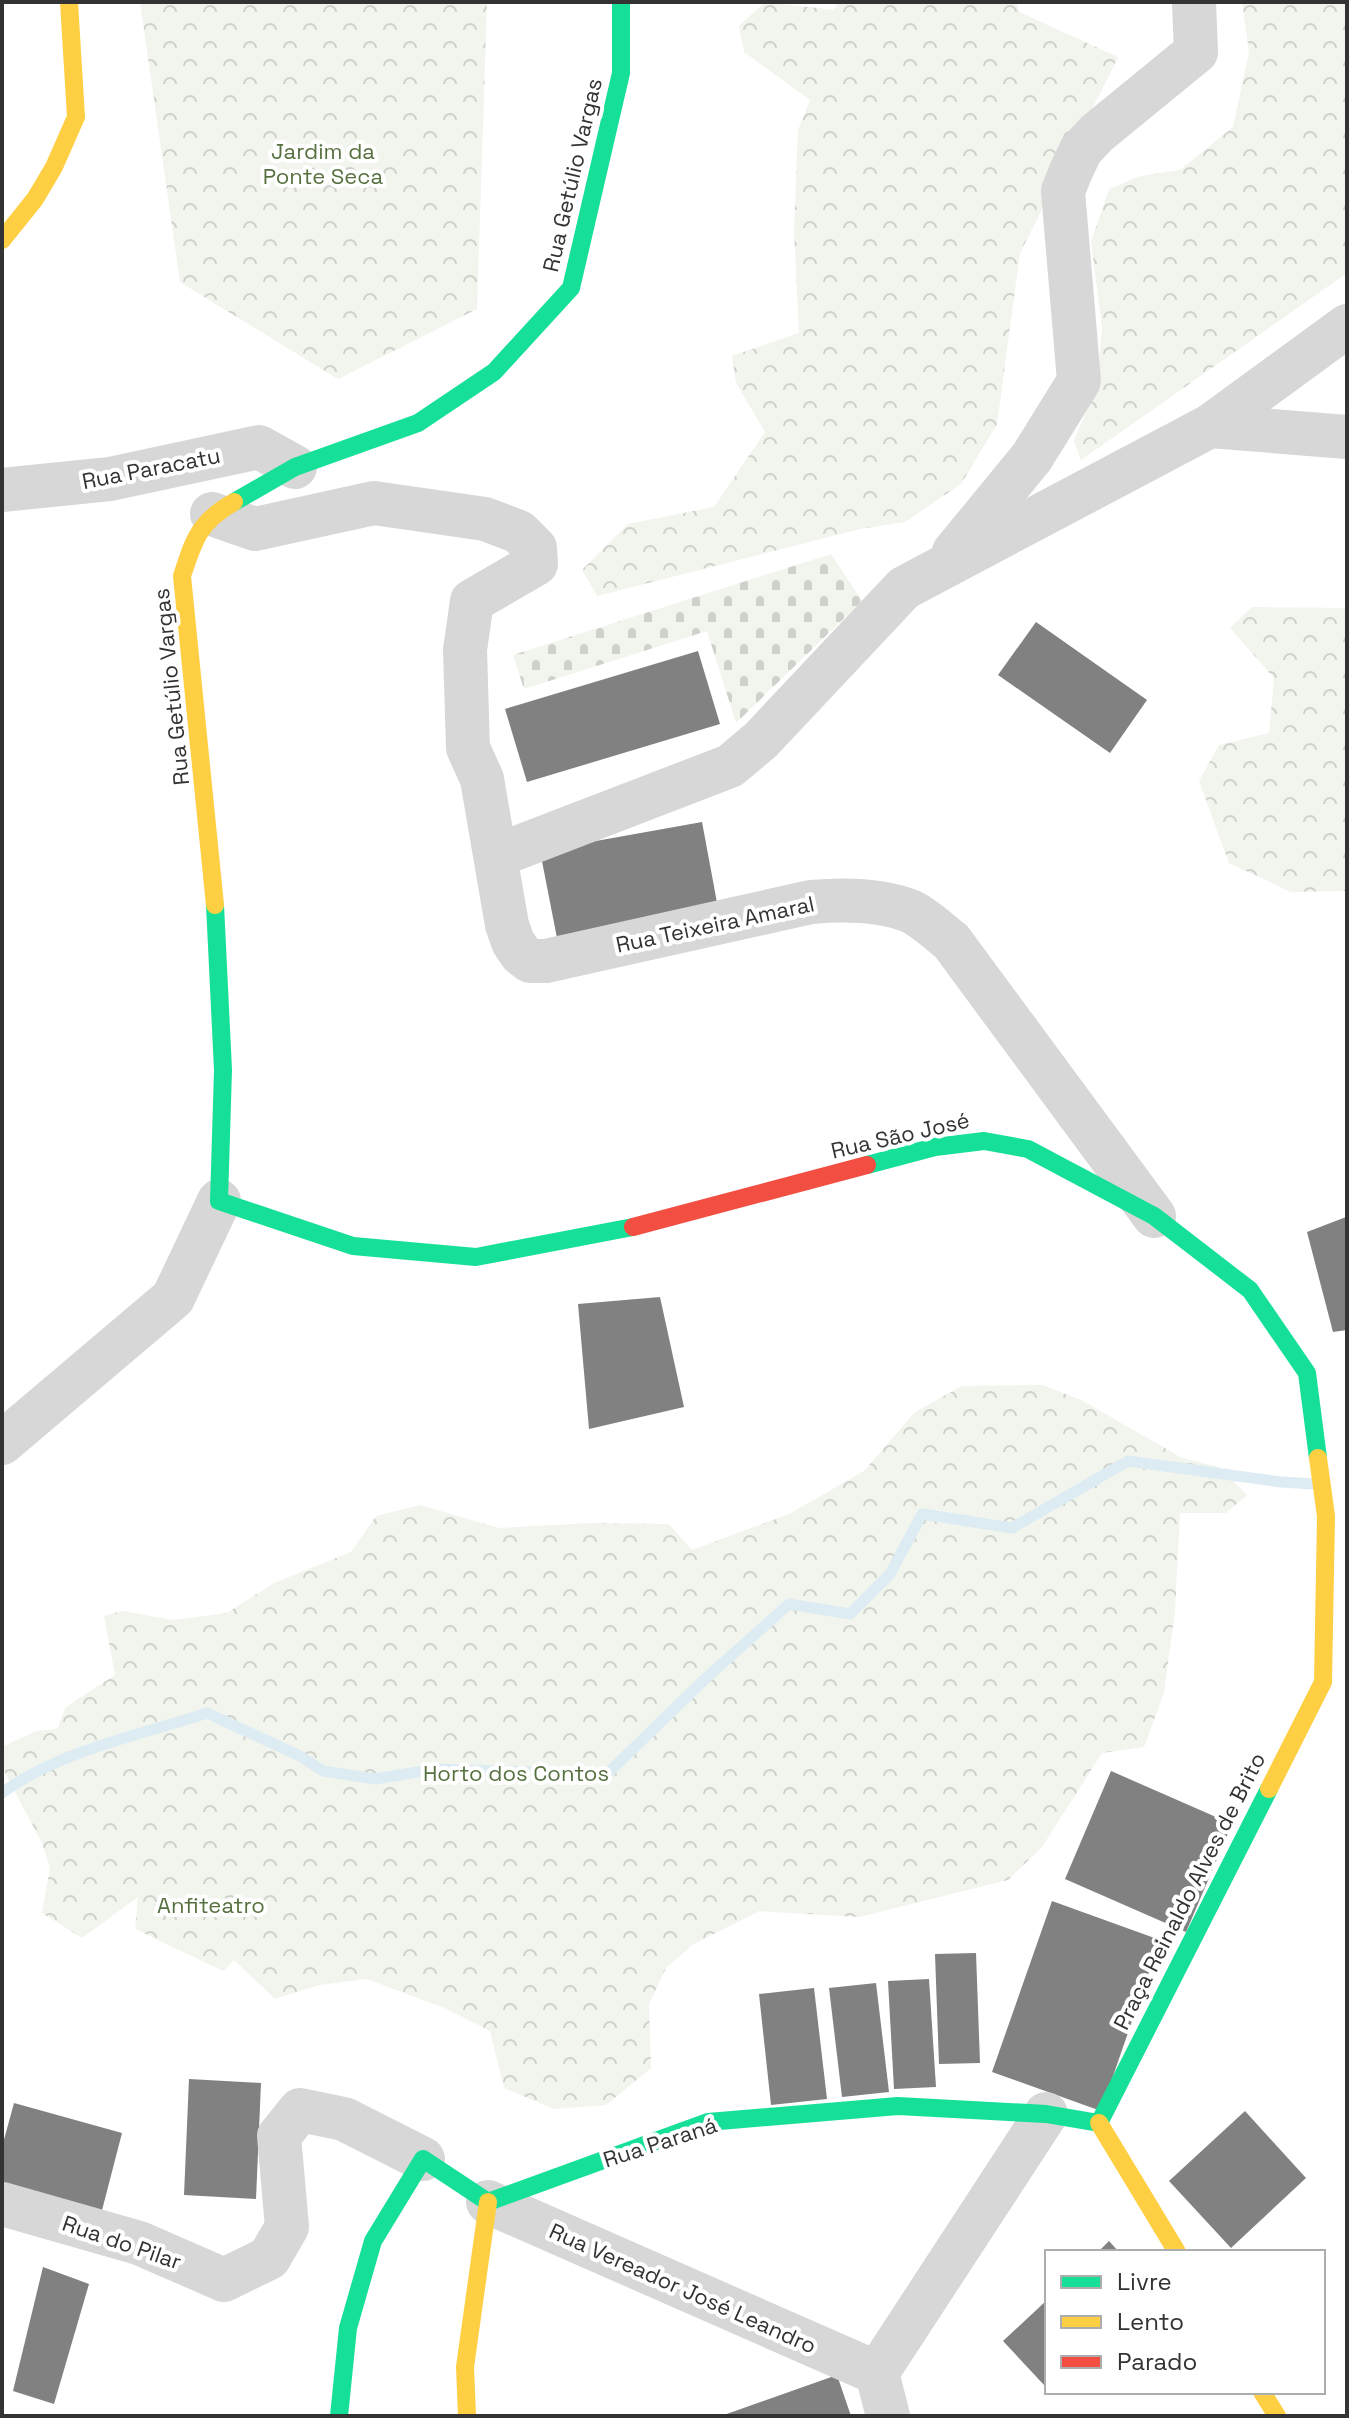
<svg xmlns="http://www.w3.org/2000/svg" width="1349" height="2418" font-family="'Space Grotesk',sans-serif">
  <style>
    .forest { fill: url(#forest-crowns) }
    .cemetery { fill: url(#cemetery-stones) }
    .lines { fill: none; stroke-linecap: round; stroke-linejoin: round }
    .stream { stroke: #ddebf3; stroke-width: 11 }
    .building { fill: #818181 }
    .street { stroke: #d7d7d7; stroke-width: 44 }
    .fast { stroke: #16e098; stroke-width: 18 }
    .slow { stroke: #ffcf43; stroke-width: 18 }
    .jam { stroke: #f24e42; stroke-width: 18 }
    .labels { text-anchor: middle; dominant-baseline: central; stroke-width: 8; stroke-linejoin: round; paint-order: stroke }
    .park-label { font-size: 22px; fill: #56703f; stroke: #fff }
    .street-label { font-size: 22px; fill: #333; stroke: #fff }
  </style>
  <defs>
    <pattern id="forest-crowns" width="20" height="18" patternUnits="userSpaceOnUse" patternTransform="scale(2)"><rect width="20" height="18" fill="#f1f5ed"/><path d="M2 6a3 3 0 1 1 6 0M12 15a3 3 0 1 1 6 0" fill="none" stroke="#cfd2cc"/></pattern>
    <pattern id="cemetery-stones" width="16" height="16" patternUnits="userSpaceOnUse" patternTransform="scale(2)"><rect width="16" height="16" fill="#f1f5ed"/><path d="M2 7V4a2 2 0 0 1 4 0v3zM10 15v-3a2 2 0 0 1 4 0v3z" fill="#cfd2cc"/></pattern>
  </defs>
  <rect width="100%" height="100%" fill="#fff"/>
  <g class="forest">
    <path d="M 140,2 L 487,2 L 477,309 L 338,379 L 180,282 Z"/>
    <path d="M 765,2 L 834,10 L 839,2 L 1017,2 L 1019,12 L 1118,57 L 1020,253 L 997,424 L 961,484 L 905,522 L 860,529 L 597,596 L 582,570 L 628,524 L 714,507 L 765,432 L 736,383 L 732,356 L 799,333 L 794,231 L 798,130 L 810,100 L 744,52 L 739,26 Z"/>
    <path d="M 1242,2 L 1347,2 L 1347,273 L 1081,460 L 1074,441 L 1097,385 L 1102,328 L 1091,242 L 1109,189 L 1140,176 L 1180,170 L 1233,127 L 1249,52 Z"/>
    <path d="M 1252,607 L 1347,608 L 1347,891 L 1291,892 L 1229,863 L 1199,781 L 1219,745 L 1269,733 L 1274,678 L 1230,628 Z"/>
    <path d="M 1043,1385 L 1083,1401 L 1182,1458 L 1219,1467 L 1247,1495 L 1226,1513 L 1180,1513 L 1175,1611 L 1164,1693 L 1144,1747 L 1102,1753 L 1042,1847 L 1008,1880 L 859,1917 L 759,1911 L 692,1945 L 666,1968 L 649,2004 L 651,2068 L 606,2105 L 554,2109 L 504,2088 L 490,2031 L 447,2009 L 367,1979 L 319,1985 L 275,1999 L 234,1960 L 223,1971 L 135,1929 L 138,1897 L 82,1938 L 42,1913 L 50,1868 L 42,1843 L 2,1767 L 2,1747 L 36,1731 L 57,1729 L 66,1707 L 115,1675 L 104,1616 L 122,1611 L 173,1620 L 227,1613 L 274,1583 L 351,1552 L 376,1516 L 420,1505 L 499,1528 L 592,1523 L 669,1524 L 692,1550 L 789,1514 L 864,1471 L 915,1412 L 962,1386 Z"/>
  </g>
  <path class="cemetery" d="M 831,554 L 862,601 L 736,723 L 707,631 L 524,689 L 513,655 Z"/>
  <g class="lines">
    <path class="stream" d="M 2,1793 C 58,1751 141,1735 207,1713 L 300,1756 L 323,1771 L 375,1779 L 436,1769 L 607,1774 L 706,1678 L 789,1604 L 850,1614 L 890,1574 L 922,1514 L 1012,1528 L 1128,1461 L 1281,1482 L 1313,1484"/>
  </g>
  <g class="building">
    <path d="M 1036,622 L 1147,700 L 1110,753 L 998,675 Z"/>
    <path d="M 698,651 L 720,724 L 527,782 L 505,709 Z"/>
    <path d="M 702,822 L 718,908 L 557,938 L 540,851 Z"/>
    <path d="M 1346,1217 L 1347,1330 L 1333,1332 L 1307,1232 Z"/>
    <path d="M 660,1297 L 684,1407 L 589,1429 L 578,1304 Z"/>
    <path d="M 1111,1771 L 1232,1824 L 1186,1932 L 1065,1879 Z"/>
    <path d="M 1052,1901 L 1160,1940 L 1101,2111 L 992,2072 Z"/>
    <path d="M 976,1953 L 980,2063 L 939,2064 L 935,1954 Z"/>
    <path d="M 929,1979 L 936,2087 L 894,2089 L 888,1981 Z"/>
    <path d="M 876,1983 L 889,2092 L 842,2097 L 829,1988 Z"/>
    <path d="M 814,1988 L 827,2099 L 771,2105 L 759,1994 Z"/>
    <path d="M 189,2079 L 261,2083 L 256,2199 L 184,2195 Z"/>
    <path d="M 14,2103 L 122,2133 L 100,2218 L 2,2192 L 2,2147 Z"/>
    <path d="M 1245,2111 L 1306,2178 L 1231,2248 L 1169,2181 Z"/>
    <path d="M 1109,2241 L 1119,2252 L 1098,2252 Z"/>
    <path d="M 43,2267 L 89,2284 L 54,2404 L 13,2391 Z"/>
    <path d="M 1047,2300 L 1047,2382 L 1044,2385 L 1003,2341 Z"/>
    <path d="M 837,2375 L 851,2416 L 721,2416 Z"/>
  </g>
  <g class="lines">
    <g class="street">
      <path d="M 1210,426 L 1347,437"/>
      <path d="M 2,490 L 110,479 L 259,447 L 295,467"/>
      <path d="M 212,514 L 255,529 L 374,503 L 485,519 L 519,532 L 535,548 L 536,564 L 472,601 L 465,650 L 468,748 L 482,779 L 507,925 L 513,942 L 521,954 L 530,961 L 546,961 L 811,902 C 844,899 879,899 910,911 C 925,918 938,931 951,941 L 1154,1216"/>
      <path d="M 954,552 L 1032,457 L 1079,381 L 1063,191 L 1071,171 L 1081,150 L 1097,133 L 1196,52 L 1194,2"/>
      <path d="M 496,856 L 730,766 L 761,740 L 904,588 L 1210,426 L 1347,326"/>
      <path d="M 2,1443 L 173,1298 L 219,1201"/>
      <path d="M 488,2202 L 877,2373"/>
      <path d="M 2,2204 L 139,2243 L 224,2280 L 269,2258 L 287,2227 L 279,2136 L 300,2110 L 344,2119 L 423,2159"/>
      <path d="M 877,2373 L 1046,2114"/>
      <path d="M 877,2373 L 888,2416"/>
    </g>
    <g class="fast">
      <path d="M 234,502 L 295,467 L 418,423 L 494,372 L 571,288 L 621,73 L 621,2"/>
      <path d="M 215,905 L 223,1070 L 219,1201 L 353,1246 L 476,1257 L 633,1227"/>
      <path d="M 867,1165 L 935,1147 L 984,1141 L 1028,1149 L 1154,1216 L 1250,1290 L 1307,1373 L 1318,1458"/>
      <path d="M 1099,2123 L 1269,1789"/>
      <path d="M 488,2202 L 708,2122 L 898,2106 L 1046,2114 L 1099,2123"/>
      <path d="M 339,2416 L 348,2328 L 373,2241 L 423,2159 L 488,2202"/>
    </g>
    <g class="slow">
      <path d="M 2,240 L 35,199 L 54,167 L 76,117 L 69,2"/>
      <path d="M 215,905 L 182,576 C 194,539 199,522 234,502"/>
      <path d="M 1269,1789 L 1323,1682 L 1326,1516 L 1318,1458"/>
      <path d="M 1099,2123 L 1177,2252"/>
      <path d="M 1262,2392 L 1277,2416"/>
      <path d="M 467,2416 L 465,2367 L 488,2202"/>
    </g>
    <path class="jam" d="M 633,1227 L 867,1165"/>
  </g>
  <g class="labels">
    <g class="park-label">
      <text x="323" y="151">Jardim da<tspan x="323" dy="25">Ponte Seca</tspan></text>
      <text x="516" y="1773">Horto dos Contos</text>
      <text x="211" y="1905">Anfiteatro</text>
    </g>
    <g class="street-label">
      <text transform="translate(572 175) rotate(-77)">Rua Getúlio Vargas</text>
      <text transform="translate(151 468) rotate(-11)">Rua Paracatu</text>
      <text transform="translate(171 687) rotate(-96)">Rua Getúlio Vargas</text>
      <text transform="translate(715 924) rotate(-12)">Rua Teixeira Amaral</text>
      <text transform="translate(900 1135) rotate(-13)">Rua São José</text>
      <text transform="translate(1189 1891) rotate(-63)">Praça Reinaldo Alves de Brito</text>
      <text transform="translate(660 2142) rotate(-18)">Rua Paraná</text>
      <text transform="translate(122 2242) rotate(19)">Rua do Pilar</text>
      <text transform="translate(683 2288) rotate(24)">Rua Vereador José Leandro</text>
    </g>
  </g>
  <rect width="1349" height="2418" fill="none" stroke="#333333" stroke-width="8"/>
  <rect x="1045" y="2250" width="280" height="144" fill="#ffffff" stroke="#adadad" stroke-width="2"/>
  <rect x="1061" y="2276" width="40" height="12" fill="#16e098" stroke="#adadad" stroke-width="2"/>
  <text x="1117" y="2290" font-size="24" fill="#333333">Livre</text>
  <rect x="1061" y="2316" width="40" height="12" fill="#ffcf43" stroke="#adadad" stroke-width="2"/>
  <text x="1117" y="2330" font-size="24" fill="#333333">Lento</text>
  <rect x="1061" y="2356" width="40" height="12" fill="#f24e42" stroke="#adadad" stroke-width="2"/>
  <text x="1117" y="2370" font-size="24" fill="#333333">Parado</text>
</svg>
